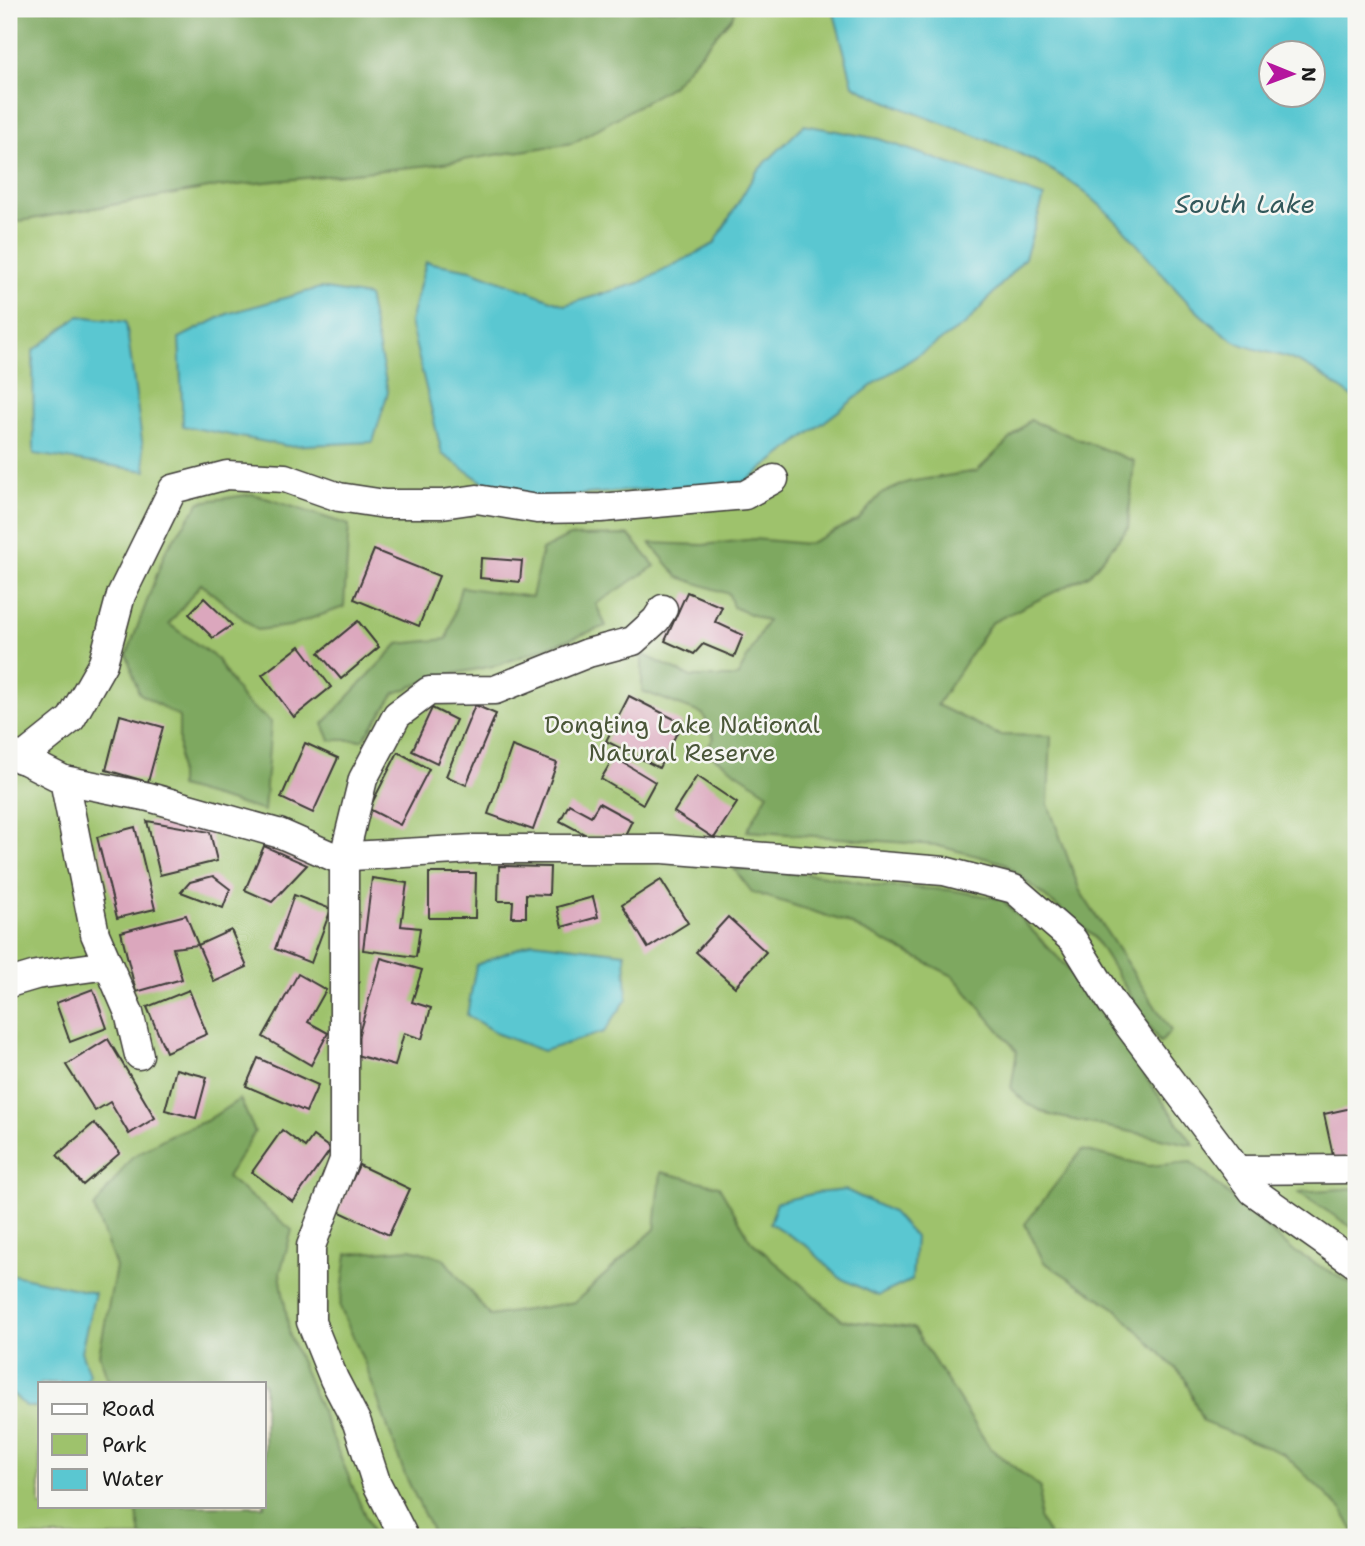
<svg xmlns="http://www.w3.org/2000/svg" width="1365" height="1546" font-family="'Shantell Sans',sans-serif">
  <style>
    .green { fill: #9ec26c; stroke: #5d6f44; stroke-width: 2; fill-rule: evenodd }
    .forest { fill: #7ea860; stroke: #4d623e; stroke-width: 2 }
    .water { fill: #5ac7d1; stroke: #3b7276; stroke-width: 2; fill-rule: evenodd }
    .building { fill: #dba7bd }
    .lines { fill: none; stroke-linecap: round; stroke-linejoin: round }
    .minor-casing { stroke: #3c3a37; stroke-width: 31 }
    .minor { stroke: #fff; stroke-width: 28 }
    .labels { text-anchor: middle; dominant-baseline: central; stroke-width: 5; stroke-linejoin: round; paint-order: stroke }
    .park-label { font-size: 24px; fill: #4a5638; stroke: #f6f6f2 }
    .water-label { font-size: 26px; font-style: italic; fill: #32585b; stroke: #f6f6f2 }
  </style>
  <rect width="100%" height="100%" fill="#f6f6f2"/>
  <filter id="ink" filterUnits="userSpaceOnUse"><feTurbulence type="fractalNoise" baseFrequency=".0143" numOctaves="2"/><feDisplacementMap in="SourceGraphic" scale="14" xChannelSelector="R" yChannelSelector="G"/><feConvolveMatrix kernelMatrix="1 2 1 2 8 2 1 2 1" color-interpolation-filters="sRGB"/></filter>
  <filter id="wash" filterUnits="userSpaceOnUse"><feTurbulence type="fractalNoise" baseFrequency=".00686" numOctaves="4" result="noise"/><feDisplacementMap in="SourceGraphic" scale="28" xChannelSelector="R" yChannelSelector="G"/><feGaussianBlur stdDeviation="1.57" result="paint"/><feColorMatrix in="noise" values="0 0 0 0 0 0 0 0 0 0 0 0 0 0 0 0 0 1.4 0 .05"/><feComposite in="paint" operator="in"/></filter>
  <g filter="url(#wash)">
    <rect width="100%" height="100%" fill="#f1e7d0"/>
    <path class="green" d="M 9,9 L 1356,9 L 1356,1537 L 9,1537 ZM 1270,52 L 1312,52 L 1312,94 L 1270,94 ZM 40,1383 L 264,1383 L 264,1506 L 40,1506 Z"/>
    <g class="forest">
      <path d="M 9,9 L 735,9 L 733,16 L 672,86 L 573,143 L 431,165 L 209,188 L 9,223 Z"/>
      <path d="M 1030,420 L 1134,461 L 1128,528 L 1089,575 L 991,623 L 937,705 L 999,735 L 1051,736 L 1048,804 L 1080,891 L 1171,1031 L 1160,1043 L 1094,937 L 1004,863 L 935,845 L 747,831 L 768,793 L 705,751 L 714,738 L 703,714 L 642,691 L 642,654 L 691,677 L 737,677 L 767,621 L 733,607 L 729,594 L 678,577 L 650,543 L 703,545 L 754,539 L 808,544 L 858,520 L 881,494 L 908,482 L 977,471 Z"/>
      <path d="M 253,494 L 349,525 L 344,607 L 290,626 L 257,630 L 201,584 L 169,624 L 216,658 L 244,701 L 271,722 L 264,811 L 179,787 L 179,717 L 139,693 L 127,655 L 166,550 L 200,502 Z"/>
      <path d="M 629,535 L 655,566 L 596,604 L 606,626 L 498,665 L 437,677 L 395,693 L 363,740 L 330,740 L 323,724 L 398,644 L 447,639 L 461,587 L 532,597 L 542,550 L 569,536 Z"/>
      <path d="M 734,869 L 819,875 L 878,886 L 950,890 L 1002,899 L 1066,966 L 1194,1145 L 1050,1115 L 1027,1104 L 1011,1089 L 1017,1051 L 953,976 L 846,922 L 752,892 Z"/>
      <path d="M 240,1099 L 255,1132 L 227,1177 L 292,1230 L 280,1273 L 290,1337 L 374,1537 L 141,1537 L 136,1506 L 264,1506 L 264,1383 L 109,1383 L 99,1354 L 116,1267 L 94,1208 L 132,1157 L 170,1135 L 206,1121 Z"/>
      <path d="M 1082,1150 L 1149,1166 L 1191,1162 L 1292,1250 L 1356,1287 L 1356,1535 L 1342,1510 L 1284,1454 L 1203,1422 L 1184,1377 L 1115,1308 L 1044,1262 L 1025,1224 Z"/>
      <path d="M 661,1172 L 719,1186 L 751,1241 L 842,1320 L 913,1328 L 990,1448 L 1041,1488 L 1039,1518 L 1050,1537 L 435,1537 L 405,1475 L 365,1364 L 340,1307 L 347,1254 L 411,1249 L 443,1258 L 490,1316 L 575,1302 L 655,1229 Z"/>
      <path d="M 1356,1188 L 1356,1230 L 1298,1192 Z"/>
    </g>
    <g class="water">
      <path d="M 833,9 L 1356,9 L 1356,399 C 1336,386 1315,368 1293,360 C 1275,352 1250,351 1233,340 C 1170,299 1139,232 1079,188 C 1013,139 924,124 853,85 ZM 1270,52 L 1312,52 L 1312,94 L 1270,94 Z"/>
      <path d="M 804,125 L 879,139 L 1044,197 L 1025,258 L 966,324 L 878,381 L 745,482 L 509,500 L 442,454 L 410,322 L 426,262 L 471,270 L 565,305 L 639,283 L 714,244 L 756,172 Z"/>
      <path d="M 320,288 L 368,296 L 388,392 L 373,442 L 287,446 L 183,426 L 179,338 L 227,314 Z"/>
      <path d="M 79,316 L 126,322 L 146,471 L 34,454 L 33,351 Z"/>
      <path d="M 533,942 L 625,953 L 627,999 L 604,1032 L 543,1051 L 498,1034 L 467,1015 L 476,965 Z"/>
      <path d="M 846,1190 L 892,1212 L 915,1237 L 912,1280 L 878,1296 L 840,1278 L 808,1247 L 770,1223 L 777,1202 L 816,1193 Z"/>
      <path d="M 9,1274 L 95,1293 L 81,1351 L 89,1374 L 86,1383 L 40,1383 L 40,1407 L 26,1407 L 9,1390 Z"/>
    </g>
    <g id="blocks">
      <g class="building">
        <path d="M 374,550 L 439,576 L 419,626 L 354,599 Z"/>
        <path d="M 481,558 L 522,561 L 520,582 L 480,578 Z"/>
        <path d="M 687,592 L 722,607 L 715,622 L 743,635 L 734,657 L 703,644 L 694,654 L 665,641 Z"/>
        <path d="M 204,598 L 232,625 L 213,638 L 189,614 Z"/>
        <path d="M 358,621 L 379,647 L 341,679 L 319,653 Z"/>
        <path d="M 300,646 L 331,687 L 294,717 L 262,675 Z"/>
        <path d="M 629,696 L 682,723 L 659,768 L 606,741 Z"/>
        <path d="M 475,705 L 496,714 L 466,785 L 446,776 Z"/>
        <path d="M 432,708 L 456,720 L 437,763 L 412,751 Z"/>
        <path d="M 120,715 L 163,727 L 148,782 L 106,770 Z"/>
        <path d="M 305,743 L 338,758 L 313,813 L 281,798 Z"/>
        <path d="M 512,746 L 557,763 L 533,830 L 488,814 Z"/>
        <path d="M 398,752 L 429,769 L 400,825 L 369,809 Z"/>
        <path d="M 614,757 L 655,782 L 643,804 L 601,779 Z"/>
        <path d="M 697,776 L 737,803 L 714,838 L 674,812 Z"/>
        <path d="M 599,803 L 632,821 L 625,835 L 586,835 L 560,821 L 569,804 L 591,816 Z"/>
        <path d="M 147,821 L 210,832 L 217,861 L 160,875 Z"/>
        <path d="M 135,827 L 155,909 L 117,918 L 97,837 Z"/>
        <path d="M 264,846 L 307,865 L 272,902 L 245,890 Z"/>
        <path d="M 499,866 L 550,867 L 549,895 L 526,894 L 526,917 L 512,917 L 513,901 L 498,901 Z"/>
        <path d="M 429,873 L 476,873 L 475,918 L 429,918 Z"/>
        <path d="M 213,876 L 230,889 L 223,908 L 181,892 L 190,882 Z"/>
        <path d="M 372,878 L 407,883 L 401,926 L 420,928 L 416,957 L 363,950 Z"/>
        <path d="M 661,880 L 688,923 L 648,948 L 622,905 Z"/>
        <path d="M 294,895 L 331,909 L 311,963 L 275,949 Z"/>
        <path d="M 593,897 L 598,917 L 562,927 L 557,907 Z"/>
        <path d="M 186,915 L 198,945 L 173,948 L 182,979 L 136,992 L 121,932 Z"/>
        <path d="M 728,917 L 766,952 L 735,987 L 696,952 Z"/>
        <path d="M 231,930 L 247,967 L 214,982 L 198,945 Z"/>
        <path d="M 381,958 L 422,970 L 412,1002 L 431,1008 L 422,1039 L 404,1033 L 395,1066 L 353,1054 Z"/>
        <path d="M 298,974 L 326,990 L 308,1022 L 328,1033 L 311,1065 L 263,1037 Z"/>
        <path d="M 93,989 L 107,1028 L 70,1042 L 56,1003 Z"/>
        <path d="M 189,990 L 207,1034 L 166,1052 L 147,1007 Z"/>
        <path d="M 108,1039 L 155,1118 L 129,1134 L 110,1102 L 95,1111 L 66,1065 Z"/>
        <path d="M 258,1058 L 318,1085 L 306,1112 L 246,1086 Z"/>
        <path d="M 176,1069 L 207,1077 L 196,1118 L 165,1110 Z"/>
        <path d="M 1356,1107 L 1356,1155 L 1334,1160 L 1324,1114 Z"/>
        <path d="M 94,1123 L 120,1153 L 83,1185 L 57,1155 Z"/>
        <path d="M 282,1130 L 305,1147 L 313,1136 L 331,1149 L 293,1202 L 252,1172 Z"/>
        <path d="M 359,1165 L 410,1189 L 389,1235 L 338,1211 Z"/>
      </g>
    </g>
  </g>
  <g filter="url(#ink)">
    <use href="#blocks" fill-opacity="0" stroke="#3c3a37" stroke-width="2"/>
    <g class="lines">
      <defs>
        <g id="minor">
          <path d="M 9,752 L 64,780 L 149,797 L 281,834 L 279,833 L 334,857 L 474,849 L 663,849 L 944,871 L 1014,889 L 1073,940 L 1112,1003 L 1253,1191 L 1356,1264"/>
          <path d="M 21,759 L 71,719 L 103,663 L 121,595 L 173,489 L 227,475 L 285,478 L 339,497 L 385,504 L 442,504 L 477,499 L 537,509 L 601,508 L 745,495 L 774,479"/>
          <path d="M 64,780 L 95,934 L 129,1013 L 139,1055"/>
          <path d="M 9,983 L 36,975 L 108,965"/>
          <path d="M 1238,1170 L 1352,1169"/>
          <path d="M 404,1537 L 376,1482 L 357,1423 L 334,1379 L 311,1322 L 311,1246 L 344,1160 L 344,857 L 363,779 L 397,715 L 429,691 L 495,690 L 588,653 L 633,641 L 656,620 L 663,609"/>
        </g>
      </defs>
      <use href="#minor" class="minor-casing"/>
      <use href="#minor" class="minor"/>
    </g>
  </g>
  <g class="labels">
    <g class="park-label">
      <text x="682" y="725">Dongting Lake National<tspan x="682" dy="28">Natural Reserve</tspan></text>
    </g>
    <g class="water-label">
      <text x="1245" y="203">South Lake</text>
    </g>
  </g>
  <rect width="1365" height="1546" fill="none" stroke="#f6f6f2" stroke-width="35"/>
  <rect x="38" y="1382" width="228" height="126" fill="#f6f6f2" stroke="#9f9f9c" stroke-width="2"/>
  <rect x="52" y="1404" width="35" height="10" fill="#ffffff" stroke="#9f9f9c" stroke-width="2"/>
  <text x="102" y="1416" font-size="21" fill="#1c1c1c">Road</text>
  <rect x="52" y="1434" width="35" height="21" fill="#9ec26c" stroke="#9f9f9c" stroke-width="2"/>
  <text x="102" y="1452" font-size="21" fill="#1c1c1c">Park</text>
  <rect x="52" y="1469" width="35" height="21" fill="#5ac7d1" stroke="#9f9f9c" stroke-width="2"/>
  <text x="102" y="1486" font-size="21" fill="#1c1c1c">Water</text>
  <g transform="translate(1292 74) rotate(91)"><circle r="33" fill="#f6f6f2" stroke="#9f9f9c" stroke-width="2"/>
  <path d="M0-5L12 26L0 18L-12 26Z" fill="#b5179e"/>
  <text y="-10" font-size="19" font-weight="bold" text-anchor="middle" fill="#1c1c1c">N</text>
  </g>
</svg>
